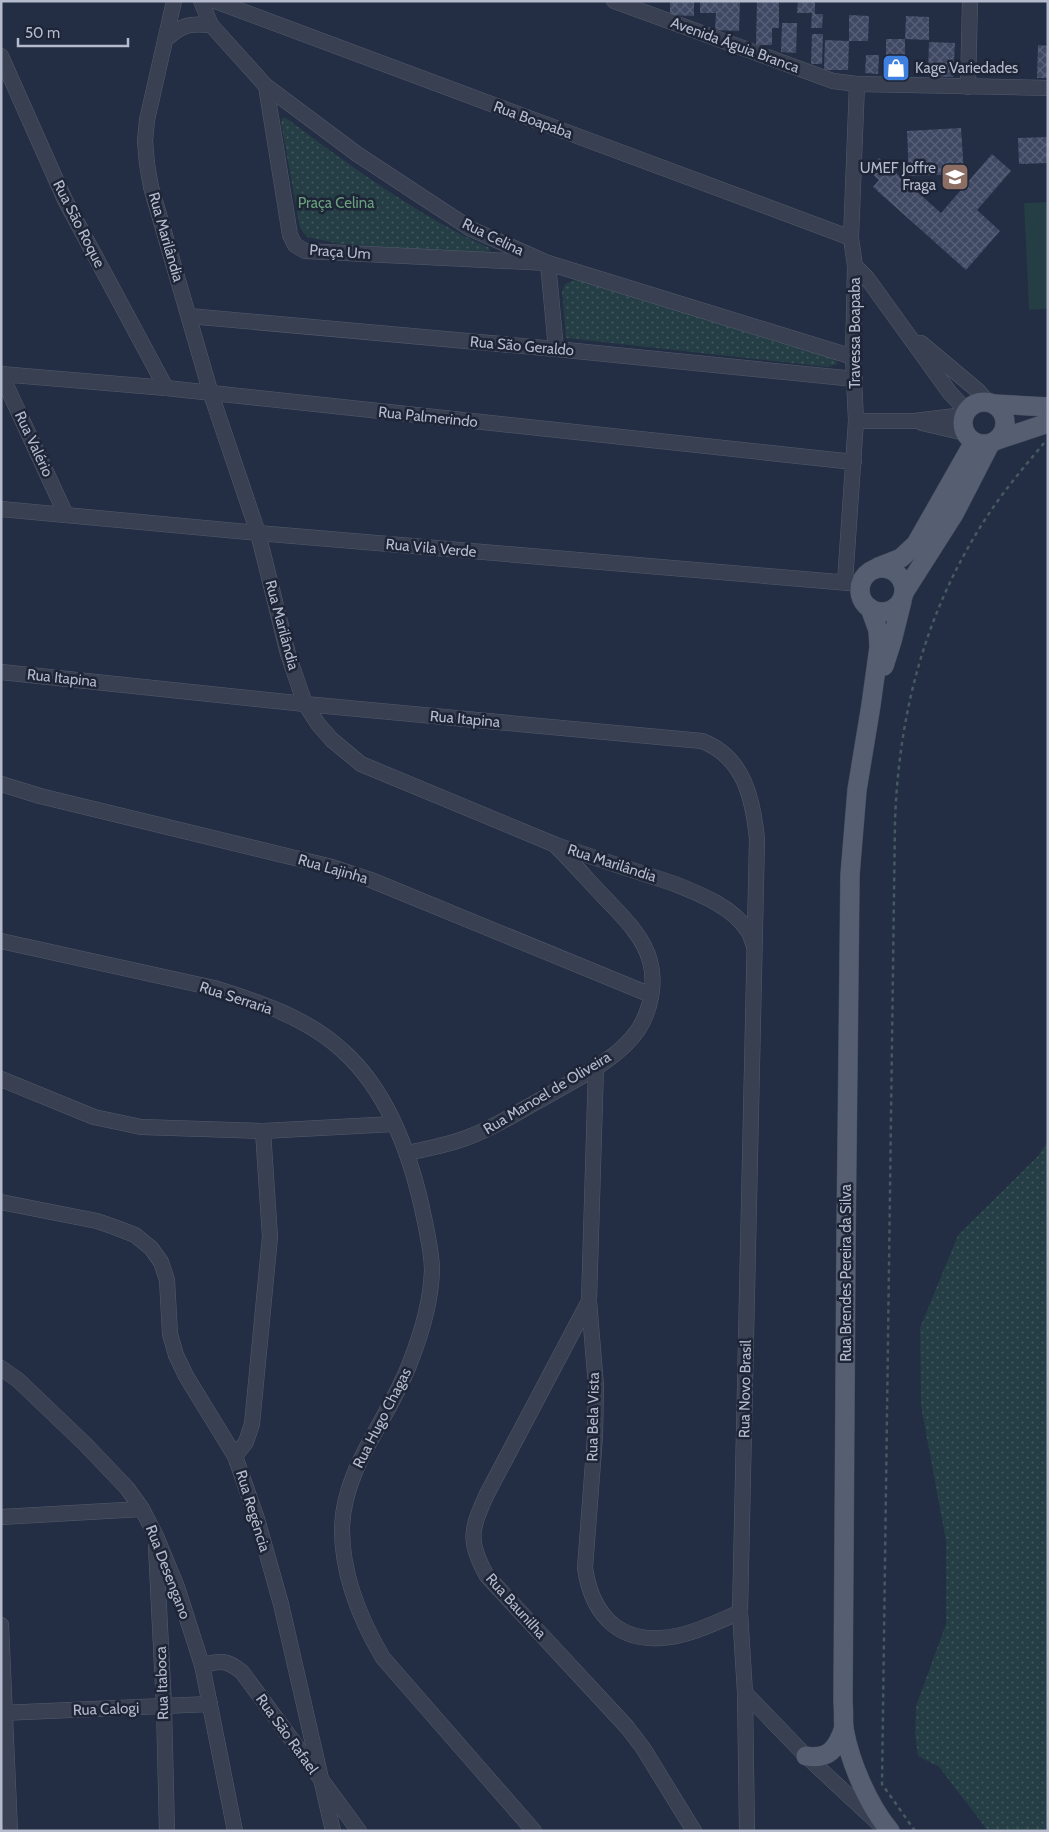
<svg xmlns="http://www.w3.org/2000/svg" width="1049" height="1832" font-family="Cabin,sans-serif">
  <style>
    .grass { fill: url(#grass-dots) }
    .pitch { fill: #253d44 }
    .building { fill: url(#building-cross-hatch) }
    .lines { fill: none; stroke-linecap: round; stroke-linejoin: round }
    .minor-casing { stroke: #535b6c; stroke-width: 16 }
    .major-casing { stroke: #42495b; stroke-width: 20 }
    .path { stroke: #445a60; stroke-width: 2.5; stroke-dasharray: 4 4; stroke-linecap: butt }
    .minor { stroke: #384052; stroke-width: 15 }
    .major { stroke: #565f72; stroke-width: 19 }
    .labels { text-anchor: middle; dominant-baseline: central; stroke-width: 5; stroke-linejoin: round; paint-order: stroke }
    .street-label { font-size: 15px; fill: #b5bbcc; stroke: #1d2537 }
    .poi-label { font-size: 15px; fill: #b5bbcc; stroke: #1d2537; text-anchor: start }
    .park-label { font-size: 15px; fill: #6a9f7c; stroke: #1d2537 }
  </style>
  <defs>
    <pattern id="grass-dots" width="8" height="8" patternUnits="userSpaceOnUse" patternTransform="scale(1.25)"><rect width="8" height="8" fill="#253d44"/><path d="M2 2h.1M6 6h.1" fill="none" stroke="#42575e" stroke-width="1.8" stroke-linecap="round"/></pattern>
    <pattern id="building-cross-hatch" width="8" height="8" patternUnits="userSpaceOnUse" patternTransform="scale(1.25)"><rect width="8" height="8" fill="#404963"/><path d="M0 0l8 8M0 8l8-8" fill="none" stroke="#596178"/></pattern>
  </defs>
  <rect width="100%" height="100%" fill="#232d43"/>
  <g class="grass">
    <path d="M 282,118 L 286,118 C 351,166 415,214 488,247 L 490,250 L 491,253 L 489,255 L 340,244 L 307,237 L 300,228 L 281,123 Z"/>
    <path d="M 578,279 L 833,356 L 838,364 L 827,367 L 566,338 L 562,292 L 565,284 Z"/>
    <path d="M 1048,1141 L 1048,1831 L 988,1831 L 939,1767 L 918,1756 L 915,1734 L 916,1706 L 946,1624 L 946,1541 L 921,1406 L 920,1328 L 958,1235 L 1038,1156 Z"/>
  </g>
  <path class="pitch" d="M 1048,202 L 1048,309 L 1029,310 L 1024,203 Z"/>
  <g class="building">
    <path d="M 670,1 L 694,1 L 694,16 L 670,15 Z"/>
    <path d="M 700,1 L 740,1 L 739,31 L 715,30 L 716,13 L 700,13 Z"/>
    <path d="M 757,1 L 779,1 L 779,28 L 772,28 L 772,45 L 756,45 Z"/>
    <path d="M 798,1 L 815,1 L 815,14 L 823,14 L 822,28 L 811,28 L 812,13 L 797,13 Z"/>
    <path d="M 849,15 L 869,16 L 868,41 L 849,41 Z"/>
    <path d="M 906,16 L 929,17 L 929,40 L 905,39 Z"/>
    <path d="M 782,23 L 797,23 L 796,53 L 781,52 Z"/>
    <path d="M 812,34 L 823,34 L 822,64 L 811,64 Z"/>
    <rect x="886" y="39" width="19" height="33"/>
    <path d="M 825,40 L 849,41 L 848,70 L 824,70 Z"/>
    <path d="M 929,42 L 955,43 L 953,77 L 928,76 Z"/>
    <path d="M 1038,45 L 1048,46 L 1048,78 L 1037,78 Z"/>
    <path d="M 866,55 L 879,55 L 878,74 L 865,73 Z"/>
    <path d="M 961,128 L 964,174 L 909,176 L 907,131 Z"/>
    <path d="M 1048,137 L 1048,163 L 1019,164 L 1018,138 Z"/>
    <path d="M 992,154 L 1011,171 L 977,210 L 1000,231 L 966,270 L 873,187 L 879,180 L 869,171 L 879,158 L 941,213 Z"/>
  </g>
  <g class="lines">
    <defs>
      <g id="minor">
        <path d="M 174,1 L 147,120 L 145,141 L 147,164 L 151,187 L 211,394 L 258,533 L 288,654 L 305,704 L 318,724 L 332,740 L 361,764 L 556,845 L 675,884 C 700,894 733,907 748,931 C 751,936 752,941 754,946"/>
        <path d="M 201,1 L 211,25 L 266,86 L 357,154 L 471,229 L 548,263 L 853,357"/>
        <path d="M 215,1 L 851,238"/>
        <path d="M 614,1 L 833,81 L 857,84 L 1048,88"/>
        <path d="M 165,40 C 182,25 188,23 211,25"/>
        <path d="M 1,56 L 65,200 L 166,388"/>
        <path d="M 266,86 L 290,235 L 295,245 L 305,251 L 548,263 L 556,349"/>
        <path d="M 968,87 L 970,1"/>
        <path d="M 855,266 L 867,278 L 950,393 L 966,410"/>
        <path d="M 189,316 L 556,349 L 855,379"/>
        <path d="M 921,343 L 977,390 L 987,401"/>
        <path d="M 856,421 L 914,421 L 964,415"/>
        <path d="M 922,423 L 965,433"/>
        <path d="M 1,509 L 258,533 L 861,584"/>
        <path d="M 66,515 L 1,374 L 166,388 L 854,462"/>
        <path d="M 845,582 L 856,421 L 853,357 L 855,266 L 851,238 L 857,84"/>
        <path d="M 1,672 L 305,704 L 702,741 C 744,757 753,799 757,839 L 740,1612 L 745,1693 L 747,1831"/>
        <path d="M 1,784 L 40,796 L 332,867 L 371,880 L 651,995"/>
        <path d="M 1,941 L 214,988 C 259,1002 308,1018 343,1051 C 390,1093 413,1162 425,1222 C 428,1238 432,1254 432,1270 C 431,1300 422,1332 411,1360 C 391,1417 343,1466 342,1529 C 342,1576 360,1619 383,1658 L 534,1831"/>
        <path d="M 596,1067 L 589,1301 L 596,1386 L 595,1436 L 585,1568 C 591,1609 614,1641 660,1638 C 687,1637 715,1623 740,1612"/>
        <path d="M 1,1079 L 94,1117 L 141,1127 L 263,1131 L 394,1124"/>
        <path d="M 407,1153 C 427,1149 447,1145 466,1138 C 492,1129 516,1113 540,1100 C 572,1081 617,1061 638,1030 C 651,1010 656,983 650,961 C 643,935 621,915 604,897 C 588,880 573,863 557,847"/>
        <path d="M 1,1202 L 97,1221 L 117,1228 L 135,1235 L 151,1248 L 161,1262 L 167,1280 L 170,1334 L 176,1355 L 186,1376 L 235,1456 L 257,1519 L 281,1604 L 333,1831"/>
        <path d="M 589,1301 L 487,1494 C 471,1529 467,1541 487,1576 L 627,1727 L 643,1748 L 694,1831"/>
        <path d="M 1,1368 L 18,1380 L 85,1444 L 127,1488 L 142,1509 L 156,1536 L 177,1587 L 202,1665 L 235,1831"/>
        <path d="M 235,1456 L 246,1442 L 252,1424 L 270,1237 L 263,1131"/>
        <path d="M 1,1517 L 142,1509"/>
        <path d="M 156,1547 L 164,1707 L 167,1831"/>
        <path d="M 1,1625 L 10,1831"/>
        <path d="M 202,1665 C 221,1661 226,1659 242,1672 L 359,1831"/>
        <path d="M 745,1693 L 806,1756 L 878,1823"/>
        <path d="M 1,1713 L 210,1704"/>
      </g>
      <g id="major">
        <circle cx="984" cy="423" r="21"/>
        <path d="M 994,404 L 1048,407"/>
        <path d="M 997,440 L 1048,423"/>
        <path d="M 878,567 L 901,558 L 916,544 L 974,442"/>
        <circle cx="882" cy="590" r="22"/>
        <path d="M 905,591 L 954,514 L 990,444"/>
        <path d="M 870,608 L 878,630 L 879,647 L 871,705 L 857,790 L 850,875 L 846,1241 L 843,1702 C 844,1711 843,1720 844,1729 C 850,1762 868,1805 890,1831"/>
        <path d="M 884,666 L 892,641 L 902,601"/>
        <path d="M 806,1756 C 829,1760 837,1748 844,1728"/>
      </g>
    </defs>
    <use href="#minor" class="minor-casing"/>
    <use href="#major" class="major-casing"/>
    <path class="path" d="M 915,1831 L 882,1784 L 895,821 C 899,709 927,606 990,512 C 1006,488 1025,466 1044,443"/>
    <use href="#minor" class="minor"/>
    <use href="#major" class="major"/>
  </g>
  <defs>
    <symbol id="shop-square" viewBox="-11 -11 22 22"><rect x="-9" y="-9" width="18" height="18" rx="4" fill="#3f7fe0" stroke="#1d2537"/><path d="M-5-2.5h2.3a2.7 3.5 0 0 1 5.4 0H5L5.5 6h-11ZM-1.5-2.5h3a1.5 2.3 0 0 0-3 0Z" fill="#fff"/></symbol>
    <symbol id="school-square" viewBox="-11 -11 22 22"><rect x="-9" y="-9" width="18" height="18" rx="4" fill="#8d6e63" stroke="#1d2537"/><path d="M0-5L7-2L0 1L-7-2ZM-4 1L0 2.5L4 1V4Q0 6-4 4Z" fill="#fff"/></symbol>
  </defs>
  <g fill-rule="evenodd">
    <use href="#shop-square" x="880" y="52" width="32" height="32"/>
    <use href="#school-square" x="939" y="161" width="32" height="32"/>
  </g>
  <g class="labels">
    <g class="street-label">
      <text transform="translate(735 45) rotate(20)">Avenida Águia Branca</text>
      <text transform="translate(533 120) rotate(20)">Rua Boapaba</text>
      <text transform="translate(79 224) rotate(63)">Rua São Roque</text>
      <text transform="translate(166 237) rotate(74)">Rua Marilândia</text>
      <text transform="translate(493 237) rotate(26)">Rua Celina</text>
      <text transform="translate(340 252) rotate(4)">Praça Um</text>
      <text transform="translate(855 333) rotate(-90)">Travessa Boapaba</text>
      <text transform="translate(522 346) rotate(5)">Rua São Geraldo</text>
      <text transform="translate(428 417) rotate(6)">Rua Palmerindo</text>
      <text transform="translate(34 444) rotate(65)">Rua Valério</text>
      <text transform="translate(431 548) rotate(5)">Rua Vila Verde</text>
      <text transform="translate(282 625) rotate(75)">Rua Marilândia</text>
      <text transform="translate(62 678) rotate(6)">Rua Itapina</text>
      <text transform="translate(465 719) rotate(5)">Rua Itapina</text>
      <text transform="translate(612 863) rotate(18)">Rua Marilândia</text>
      <text transform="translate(333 869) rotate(16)">Rua Lajinha</text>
      <text transform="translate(236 998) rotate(18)">Rua Serraria</text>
      <text transform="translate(547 1093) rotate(-31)">Rua Manoel de Oliveira</text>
      <text transform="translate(846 1273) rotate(-90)">Rua Brendes Pereira da Silva</text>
      <text transform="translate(745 1389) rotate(-89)">Rua Novo Brasil</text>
      <text transform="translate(593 1417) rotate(-89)">Rua Bela Vista</text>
      <text transform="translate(382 1418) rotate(-63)">Rua Hugo Chagas</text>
      <text transform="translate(253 1511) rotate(73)">Rua Regência</text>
      <text transform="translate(168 1572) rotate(69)">Rua Desengano</text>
      <text transform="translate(516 1606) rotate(48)">Rua Baunilha</text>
      <text transform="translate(162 1683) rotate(-92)">Rua Itaboca</text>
      <text transform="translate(106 1709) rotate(-2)">Rua Calogi</text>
      <text transform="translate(287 1734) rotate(54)">Rua São Rafael</text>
    </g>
    <g class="poi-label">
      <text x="915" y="68">Kage Variedades</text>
      <text x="936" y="168" text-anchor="end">UMEF Joffre<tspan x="936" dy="17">Fraga</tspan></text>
    </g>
    <g class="park-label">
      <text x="336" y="203">Praça Celina</text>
    </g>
  </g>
  <rect width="1049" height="1832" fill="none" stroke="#b5bbcc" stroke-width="5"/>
  <path d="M18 38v8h110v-8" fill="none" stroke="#b5bbcc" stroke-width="2.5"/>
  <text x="25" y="38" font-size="15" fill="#b5bbcc" stroke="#1d2537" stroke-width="4" paint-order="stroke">50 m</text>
</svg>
